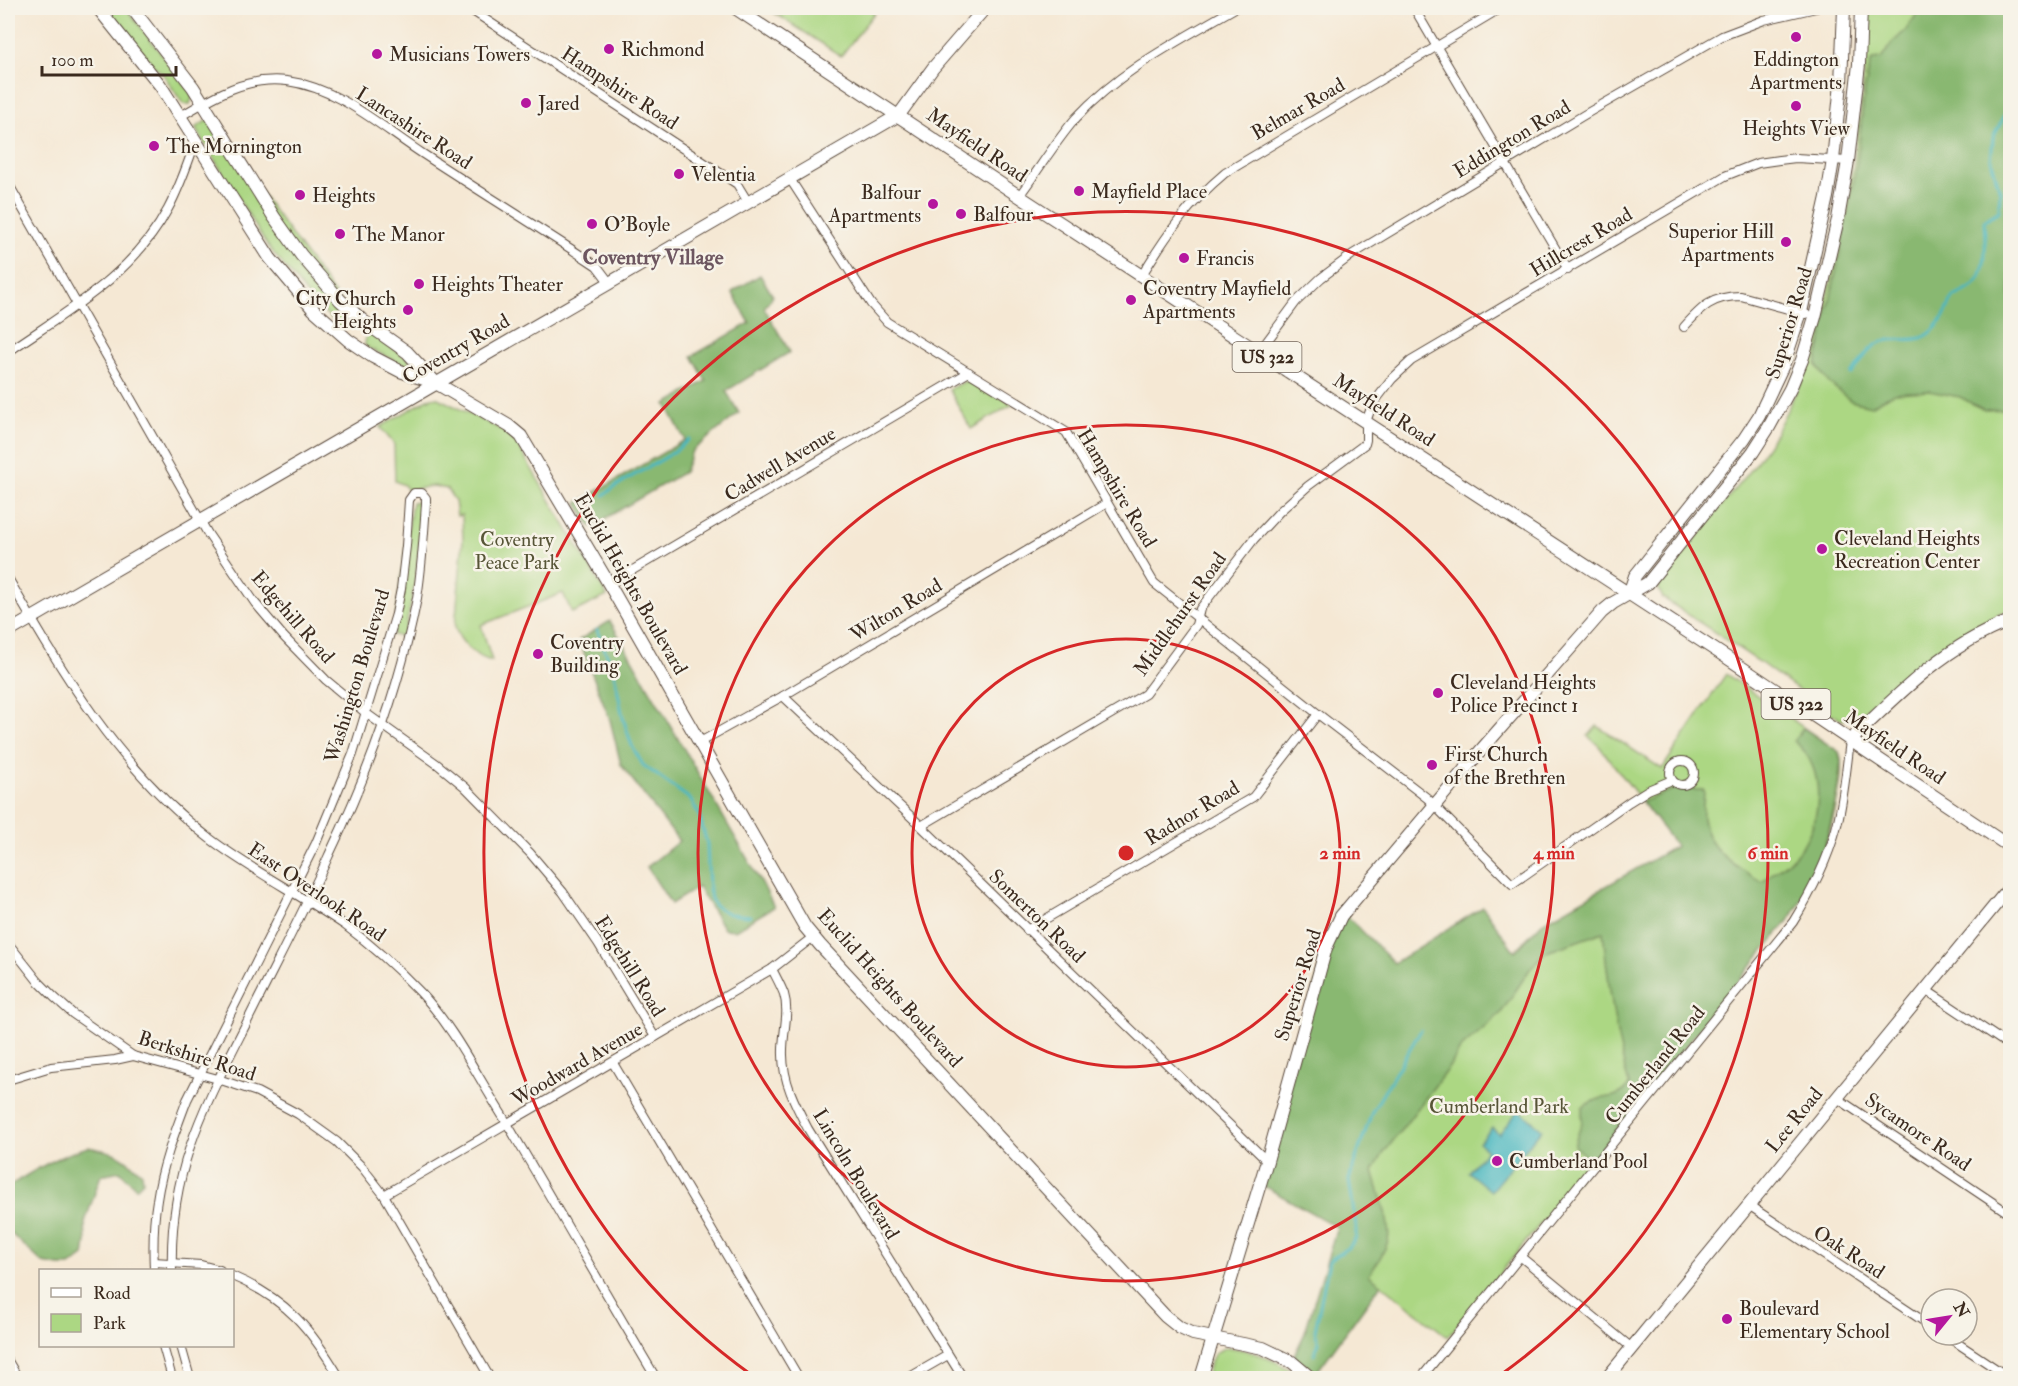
<svg xmlns="http://www.w3.org/2000/svg" width="2018" height="1386" font-family="'IM FELL Double Pica',serif">
  <style>
    .green { fill: #acd783; stroke: #748050; stroke-width: 1.5 }
    .forest { fill: #89b871; stroke: #627148; stroke-width: 1.5 }
    .water { fill: #48b7c0; stroke: #42706f; stroke-width: 1.5 }
    .lines { fill: none; stroke-linecap: round; stroke-linejoin: round }
    .stream { stroke: #48b7c0; stroke-width: 3 }
    .street-casing { stroke: #574639; stroke-width: 10 }
    .secondary-casing { stroke: #574639; stroke-width: 14 }
    .primary-casing { stroke: #574639; stroke-width: 14 }
    .street { stroke: #fff; stroke-width: 8 }
    .secondary { stroke: #fff; stroke-width: 12 }
    .primary { stroke: #fff; stroke-width: 12 }
    .ring { fill: none; stroke: #d62828; stroke-width: 3 }
    .poi-dot { fill: #b5179e; stroke: #f7f3e8; stroke-width: 2 }
    .labels { text-anchor: middle; dominant-baseline: central; stroke-width: 5; stroke-linejoin: round; paint-order: stroke }
    .shield { fill: #f7f3e8; stroke: #73665b; stroke-width: 1.5 }
    .shield-label { font-size: 18px; font-weight: bold; fill: #3b2a1e }
    .poi-label { font-size: 20px; fill: #3b2a1e; stroke: #f7f3e8; text-anchor: start }
    .street-label { font-size: 20px; fill: #3b2a1e; stroke: #f7f3e8 }
    .park-label { font-size: 20px; fill: #575537; stroke: #f7f3e8 }
    .neighbourhood-label { font-size: 21px; font-weight: bold; fill: #6d5660; stroke: #f7f3e8 }
    .centre { fill: #d62828; stroke: #f7f3e8; stroke-width: 3 }
    .ring-label { font-size: 18px; text-anchor: middle; font-weight: bold; fill: #d62828; stroke: #f7f3e8; stroke-width: 5; stroke-linejoin: round; paint-order: stroke }
  </style>
  <rect width="100%" height="100%" fill="#f7f3e8"/>
  <filter id="ink" filterUnits="userSpaceOnUse"><feTurbulence type="fractalNoise" baseFrequency=".0167" numOctaves="2"/><feDisplacementMap in="SourceGraphic" scale="12" xChannelSelector="R" yChannelSelector="G"/><feConvolveMatrix kernelMatrix="1 2 1 2 8 2 1 2 1" color-interpolation-filters="sRGB"/></filter>
  <filter id="wash" filterUnits="userSpaceOnUse"><feTurbulence type="fractalNoise" baseFrequency=".008" numOctaves="4" result="noise"/><feDisplacementMap in="SourceGraphic" scale="24" xChannelSelector="R" yChannelSelector="G"/><feGaussianBlur stdDeviation="1.35" result="paint"/><feColorMatrix in="noise" values="0 0 0 0 0 0 0 0 0 0 0 0 0 0 0 0 0 1.4 0 .05"/><feComposite in="paint" operator="in"/></filter>
  <g filter="url(#wash)">
    <rect width="100%" height="100%" fill="#f5e8d4"/>
    <g class="green">
      <path d="M 105,8 L 126,8 L 193,95 L 190,104 L 183,104 L 163,74 L 149,62 Z"/>
      <path d="M 767,8 L 878,8 L 841,56 Z"/>
      <path d="M 1867,8 L 2010,8 L 2010,609 L 1968,630 L 1930,654 L 1860,715 L 1852,719 L 1839,719 L 1821,707 L 1758,661 L 1663,598 L 1659,590 L 1659,584 L 1758,460 L 1775,434 L 1806,372 L 1832,277 L 1854,161 L 1865,66 Z"/>
      <path d="M 208,120 L 349,314 L 350,322 L 348,325 L 340,327 L 309,297 L 267,245 L 195,128 Z"/>
      <path d="M 373,333 L 410,360 L 407,366 L 366,347 L 365,344 L 366,336 Z"/>
      <path d="M 970,379 L 1013,404 L 971,429 L 949,389 Z"/>
      <path d="M 436,397 L 504,431 L 514,439 L 607,596 L 572,613 L 563,593 L 481,625 L 492,661 C 475,657 460,643 455,627 L 463,539 L 462,515 L 457,516 L 455,501 L 447,489 L 434,486 L 408,490 L 404,485 L 395,481 L 394,444 L 380,427 L 428,399 Z"/>
      <path d="M 412,502 L 422,502 C 421,548 415,593 403,637 L 393,635 Z"/>
      <path d="M 1726,674 L 1839,752 C 1848,772 1829,836 1822,857 L 1689,1042 L 1448,1337 L 1381,1284 L 1316,1373 L 1294,1356 L 1304,1335 L 1335,1237 L 1349,1180 L 1486,987 L 1523,942 L 1542,923 L 1677,846 L 1599,746 L 1588,736 L 1597,726 L 1662,769 Z"/>
      <path d="M 1228,1347 C 1257,1351 1280,1362 1303,1378 L 1206,1378 C 1210,1363 1211,1351 1228,1347 Z"/>
    </g>
    <g class="forest">
      <path d="M 1921,8 L 2010,8 L 2010,407 L 2008,409 L 1984,410 L 1960,397 L 1929,391 L 1894,393 L 1871,406 L 1851,401 L 1828,382 L 1816,365 C 1831,297 1846,229 1857,161 C 1862,130 1862,88 1872,60 L 1881,59 L 1892,43 L 1906,30 Z"/>
      <path d="M 760,275 L 773,296 L 764,308 L 790,352 L 726,391 L 739,413 L 692,451 L 684,472 L 591,527 L 577,503 L 685,440 L 666,404 L 706,381 L 692,356 L 750,323 L 732,292 Z"/>
      <path d="M 610,621 L 765,889 L 774,907 L 735,930 L 724,929 L 698,887 L 671,904 L 647,867 L 679,841 L 621,765 L 610,720 L 579,640 Z"/>
      <path d="M 1803,728 L 1839,752 L 1841,761 C 1835,819 1823,865 1792,916 L 1591,1161 L 1574,1146 L 1582,1122 L 1582,1107 C 1587,1104 1593,1101 1599,1099 C 1612,1096 1621,1097 1629,1085 C 1615,1034 1608,984 1603,932 L 1544,953 L 1530,969 L 1501,1013 L 1460,1049 L 1452,1063 L 1383,1154 L 1373,1171 C 1377,1188 1392,1224 1388,1241 C 1384,1253 1376,1265 1369,1275 L 1381,1284 L 1316,1373 L 1294,1356 L 1304,1335 L 1337,1227 L 1260,1184 L 1326,948 L 1344,913 L 1394,963 L 1483,907 L 1515,952 L 1542,923 L 1676,846 L 1642,802 L 1674,789 L 1704,790 C 1704,799 1702,809 1703,818 C 1707,852 1736,866 1762,882 C 1772,872 1786,865 1795,855 C 1823,825 1828,768 1794,741 Z"/>
      <path d="M 88,1147 C 117,1152 120,1154 142,1173 L 143,1181 L 136,1188 L 120,1171 L 101,1175 L 85,1222 L 86,1243 L 84,1256 L 70,1266 L 59,1266 L 43,1263 L 8,1231 L 8,1187 C 34,1170 58,1156 88,1147 Z"/>
    </g>
    <path class="water" d="M 1519,1110 L 1542,1129 L 1491,1191 L 1468,1172 L 1487,1150 L 1479,1143 L 1492,1128 L 1499,1134 Z"/>
    <g class="lines">
      <g class="stream">
        <path d="M 1851,374 C 1862,364 1865,350 1879,343 C 1893,336 1907,342 1921,338 C 1936,334 1948,311 1952,298 C 1959,294 1967,291 1973,286 C 1989,273 1985,239 1984,221 L 1999,211 L 2000,192 L 1991,159 L 1993,138 L 2005,114 L 2010,109"/>
        <path d="M 604,495 C 630,473 664,464 689,439"/>
        <path d="M 597,630 L 614,672 L 623,718 L 632,746 L 643,765 L 690,799 L 699,814 L 707,844 L 709,888 L 711,899 L 715,906 L 729,914 L 750,916"/>
        <path d="M 1314,1354 L 1319,1343 L 1315,1331 L 1329,1261 L 1350,1246 L 1356,1238 L 1356,1226 L 1349,1180 L 1354,1164 L 1372,1112 L 1421,1030"/>
      </g>
    </g>
  </g>
  <g filter="url(#ink)">
    <g class="lines">
      <defs>
        <g id="street">
          <path d="M 468,8 L 737,184 L 748,202"/>
          <path d="M 1414,8 L 1568,270"/>
          <path d="M 181,116 C 214,96 246,76 287,81 C 339,88 380,126 423,154 C 478,190 533,224 588,260 L 597,266 L 609,282"/>
          <path d="M 790,179 L 871,304 L 887,322 L 1066,432 L 1154,583 L 1318,714 L 1427,798 L 1512,884 L 1629,802 L 1648,790 L 1672,780"/>
          <path d="M 8,183 L 208,534 L 255,603 L 284,637 L 326,680 L 367,714 L 437,764 L 465,787 L 530,853 L 563,892 L 598,943 L 655,1037"/>
          <path d="M 1019,196 C 1038,171 1055,142 1076,118 C 1120,70 1180,40 1235,8"/>
          <path d="M 1142,275 C 1167,234 1188,204 1225,173 L 1501,8"/>
          <path d="M 1684,327 C 1702,307 1712,296 1741,296 L 1806,314"/>
          <path d="M 8,352 C 67,311 133,275 168,209 C 180,187 188,163 196,140"/>
          <path d="M 1259,352 L 1296,302 L 1321,278 L 1353,254 L 1584,115 L 1722,36 L 1764,20 L 1816,8"/>
          <path d="M 8,578 C 63,674 119,769 209,838 C 252,871 301,895 346,926 C 373,946 397,968 420,992 C 454,1028 476,1074 502,1115 C 554,1202 604,1291 656,1378"/>
          <path d="M 609,584 L 969,372"/>
          <path d="M 783,696 L 921,826 L 1267,1161"/>
          <path d="M 700,742 L 783,696 L 1107,503"/>
          <circle cx="1682" cy="773" r="12"/>
          <path d="M 921,826 L 1145,694 L 1196,625 L 1200,609 L 1254,539 L 1280,511 L 1308,486 L 1365,444 L 1366,440 L 1366,422 L 1372,405 L 1392,379 L 1411,361 L 1725,176 L 1758,163 L 1779,160 L 1796,158 L 1848,161"/>
          <path d="M 1027,930 L 1253,797 L 1318,714"/>
          <path d="M 8,943 L 38,981 L 54,997 L 73,1014 L 133,1056 L 218,1079 L 257,1092 L 298,1114 L 337,1142 L 362,1167 L 384,1195 L 490,1378"/>
          <path d="M 772,969 C 776,977 781,986 784,994 C 790,1013 782,1035 783,1055 C 783,1082 796,1106 808,1129 L 963,1378"/>
          <path d="M 1926,990 L 2010,1046"/>
          <path d="M 613,1063 L 799,1378"/>
          <path d="M 8,1080 L 51,1067 L 115,1060 L 133,1056"/>
          <path d="M 1837,1098 L 2010,1214"/>
          <path d="M 384,1195 L 772,969 L 813,937"/>
          <path d="M 1750,1206 L 1931,1326"/>
          <path d="M 1521,1257 L 1632,1348"/>
          <path d="M 154,1262 L 201,1265 L 220,1270"/>
          <path d="M 154,1270 C 153,1247 153,1223 157,1200 C 162,1165 175,1132 187,1100 L 316,843 L 353,754 L 396,614 L 401,589 L 406,546 L 409,500 L 414,493 L 422,493 L 426,498 L 426,503 C 424,535 422,567 417,598 C 400,687 368,774 329,855 C 303,913 273,969 245,1026 C 202,1111 169,1172 172,1270"/>
          <path d="M 232,1276 C 287,1299 311,1329 340,1378"/>
          <path d="M 1945,1335 L 2010,1378"/>
          <path d="M 163,1346 L 172,1378"/>
          <path d="M 181,1346 L 190,1378"/>
          <path d="M 8,1361 L 18,1378"/>
          <path d="M 908,1378 L 948,1355"/>
          <path d="M 1421,1378 L 1793,922 C 1811,893 1827,862 1836,829 C 1844,800 1846,770 1850,741"/>
        </g>
        <g id="secondary">
          <path d="M 98,8 L 160,85 L 270,258 L 313,309 L 348,340 L 373,357 L 400,371 L 436,383 L 509,426 L 521,436 L 609,584 L 805,927 L 820,945 L 1165,1316 L 1180,1328 L 1193,1334 L 1263,1348 L 1292,1362 L 1311,1378"/>
          <path d="M 132,8 L 193,87 L 274,217 L 301,255 L 340,300 L 363,321 L 407,352 L 435,382"/>
          <path d="M 1629,594 L 1635,576 L 1744,439 L 1759,416 L 1784,363 L 1801,312 L 1827,197 L 1833,160 L 1841,84 L 1844,8"/>
          <path d="M 8,632 L 899,115 L 933,68 L 985,8"/>
          <path d="M 1850,741 C 1898,694 1946,645 2010,621"/>
          <path d="M 1201,1378 L 1267,1161 L 1326,948 L 1341,916 L 1482,749 L 1602,612 L 1613,603 L 1648,583 L 1753,452 L 1769,427 L 1790,389 L 1802,360 L 1815,317 L 1838,219 L 1848,161 L 1859,64 L 1861,8"/>
          <path d="M 1607,1378 L 2010,887"/>
        </g>
        <path id="primary" d="M 735,8 L 1019,196 L 1726,657 L 2010,847"/>
      </defs>
      <use href="#street" class="street-casing"/>
      <use href="#secondary" class="secondary-casing"/>
      <use href="#primary" class="primary-casing"/>
      <use href="#street" class="street"/>
      <use href="#secondary" class="secondary"/>
      <use href="#primary" class="primary"/>
    </g>
  </g>
  <g class="ring">
    <circle cx="1126" cy="853" r="214"/>
    <circle cx="1126" cy="853" r="428"/>
    <path d="M753 1376A642 642 0 1 1 1499 1376"/>
  </g>
  <g class="poi-dot">
    <circle cx="1796" cy="37" r="6"/>
    <circle cx="609" cy="49" r="6"/>
    <circle cx="377" cy="54" r="6"/>
    <circle cx="526" cy="103" r="6"/>
    <circle cx="1796" cy="106" r="6"/>
    <circle cx="154" cy="146" r="6"/>
    <circle cx="679" cy="174" r="6"/>
    <circle cx="1079" cy="191" r="6"/>
    <circle cx="300" cy="195" r="6"/>
    <circle cx="933" cy="204" r="6"/>
    <circle cx="961" cy="214" r="6"/>
    <circle cx="592" cy="224" r="6"/>
    <circle cx="340" cy="234" r="6"/>
    <circle cx="1786" cy="242" r="6"/>
    <circle cx="1184" cy="258" r="6"/>
    <circle cx="419" cy="284" r="6"/>
    <circle cx="1131" cy="300" r="6"/>
    <circle cx="408" cy="310" r="6"/>
    <circle cx="1822" cy="549" r="6"/>
    <circle cx="538" cy="654" r="6"/>
    <circle cx="1438" cy="693" r="6"/>
    <circle cx="1432" cy="765" r="6"/>
    <circle cx="1497" cy="1161" r="6"/>
    <circle cx="1727" cy="1319" r="6"/>
  </g>
  <g class="labels">
    <g class="shield">
      <rect x="1232.5" y="342" width="69" height="30" rx="4.5"/>
      <rect x="1761.5" y="689" width="69" height="30" rx="4.5"/>
    </g>
    <g class="shield-label">
      <text x="1267" y="357">US 322</text>
      <text x="1796" y="704">US 322</text>
    </g>
    <g class="poi-label">
      <text x="621" y="49">Richmond</text>
      <text x="389" y="54">Musicians Towers</text>
      <text x="1796" y="59" text-anchor="middle">Eddington<tspan x="1796" dy="23">Apartments</tspan></text>
      <text x="538" y="103">Jared</text>
      <text x="1796" y="128" text-anchor="middle">Heights View</text>
      <text x="166" y="146">The Mornington</text>
      <text x="691" y="174">Velentia</text>
      <text x="1091" y="191">Mayfield Place</text>
      <text x="921" y="192" text-anchor="end">Balfour<tspan x="921" dy="23">Apartments</tspan></text>
      <text x="312" y="195">Heights</text>
      <text x="973" y="214">Balfour</text>
      <text x="604" y="224">O'Boyle</text>
      <text x="1774" y="231" text-anchor="end">Superior Hill<tspan x="1774" dy="23">Apartments</tspan></text>
      <text x="352" y="234">The Manor</text>
      <text x="1196" y="258">Francis</text>
      <text x="431" y="284">Heights Theater</text>
      <text x="1143" y="288">Coventry Mayfield<tspan x="1143" dy="23">Apartments</tspan></text>
      <text x="396" y="298" text-anchor="end">City Church<tspan x="396" dy="23">Heights</tspan></text>
      <text x="1834" y="538">Cleveland Heights<tspan x="1834" dy="23">Recreation Center</tspan></text>
      <text x="550" y="642">Coventry<tspan x="550" dy="23">Building</tspan></text>
      <text x="1450" y="682">Cleveland Heights<tspan x="1450" dy="23">Police Precinct 1</tspan></text>
      <text x="1444" y="754">First Church<tspan x="1444" dy="23">of the Brethren</tspan></text>
      <text x="1509" y="1161">Cumberland Pool</text>
      <text x="1739" y="1308">Boulevard<tspan x="1739" dy="23">Elementary School</tspan></text>
    </g>
    <g class="street-label">
      <text transform="translate(620 88) rotate(33)">Hampshire Road</text>
      <text transform="translate(1298 109) rotate(-30)">Belmar Road</text>
      <text transform="translate(414 128) rotate(33)">Lancashire Road</text>
      <text transform="translate(1512 139) rotate(-31)">Eddington Road</text>
      <text transform="translate(977 145) rotate(34)">Mayfield Road</text>
      <text transform="translate(1581 242) rotate(-31)">Hillcrest Road</text>
      <text transform="translate(1789 323) rotate(-73)">Superior Road</text>
      <text transform="translate(456 349) rotate(-30)">Coventry Road</text>
      <text transform="translate(1384 410) rotate(33)">Mayfield Road</text>
      <text transform="translate(780 464) rotate(-31)">Cadwell Avenue</text>
      <text transform="translate(1117 488) rotate(59)">Hampshire Road</text>
      <text transform="translate(631 584) rotate(60)">Euclid Heights Boulevard</text>
      <text transform="translate(896 610) rotate(-31)">Wilton Road</text>
      <text transform="translate(1180 614) rotate(-55)">Middlehurst Road</text>
      <text transform="translate(293 617) rotate(49)">Edgehill Road</text>
      <text transform="translate(357 676) rotate(-73)">Washington Boulevard</text>
      <text transform="translate(1895 747) rotate(34)">Mayfield Road</text>
      <text transform="translate(1192 813) rotate(-31)">Radnor Road</text>
      <text transform="translate(317 892) rotate(34)">East Overlook Road</text>
      <text transform="translate(1037 916) rotate(44)">Somerton Road</text>
      <text transform="translate(630 966) rotate(58)">Edgehill Road</text>
      <text transform="translate(1298 985) rotate(-73)">Superior Road</text>
      <text transform="translate(890 988) rotate(48)">Euclid Heights Boulevard</text>
      <text transform="translate(197 1056) rotate(18)">Berkshire Road</text>
      <text transform="translate(577 1064) rotate(-30)">Woodward Avenue</text>
      <text transform="translate(1655 1065) rotate(-51)">Cumberland Road</text>
      <text transform="translate(1794 1120) rotate(-51)">Lee Road</text>
      <text transform="translate(1918 1132) rotate(34)">Sycamore Road</text>
      <text transform="translate(856 1174) rotate(59)">Lincoln Boulevard</text>
      <text transform="translate(1849 1252) rotate(33)">Oak Road</text>
    </g>
    <g class="park-label">
      <text x="517" y="539">Coventry<tspan x="517" dy="23">Peace Park</tspan></text>
      <text x="1499" y="1106">Cumberland Park</text>
    </g>
    <g class="neighbourhood-label">
      <text x="653" y="257">Coventry Village</text>
    </g>
  </g>
  <circle cx="1126" cy="853" r="9" class="centre"/>
  <g class="ring-label">
    <text x="1340" y="859">2 min</text>
    <text x="1554" y="859">4 min</text>
    <text x="1768" y="859">6 min</text>
  </g>
  <rect width="2018" height="1386" fill="none" stroke="#f7f3e8" stroke-width="30"/>
  <rect x="39" y="1269" width="195" height="78" fill="#f7f3e8" stroke="#aca397" stroke-width="1.5"/>
  <rect x="51" y="1288" width="30" height="9" fill="#ffffff" stroke="#aca397" stroke-width="1.5"/>
  <text x="93" y="1299" font-size="18" fill="#3b2a1e">Road</text>
  <rect x="51" y="1314" width="30" height="18" fill="#acd783" stroke="#aca397" stroke-width="1.5"/>
  <text x="93" y="1329" font-size="18" fill="#3b2a1e">Park</text>
  <g transform="translate(1949 1317) rotate(60)"><circle r="28" fill="#f7f3e8" stroke="#aca397" stroke-width="1.5"/>
  <path d="M0-4.5L10 22L0 15L-10 22Z" fill="#b5179e"/>
  <text y="-9" font-size="16" font-weight="bold" text-anchor="middle" fill="#3b2a1e">N</text>
  </g>
  <path d="M42 66v9h134v-9" fill="none" stroke="#3b2a1e" stroke-width="3"/>
  <text x="51" y="66" font-size="18" fill="#3b2a1e" stroke="#f7f3e8" stroke-width="4.5" paint-order="stroke">100 m</text>
</svg>
